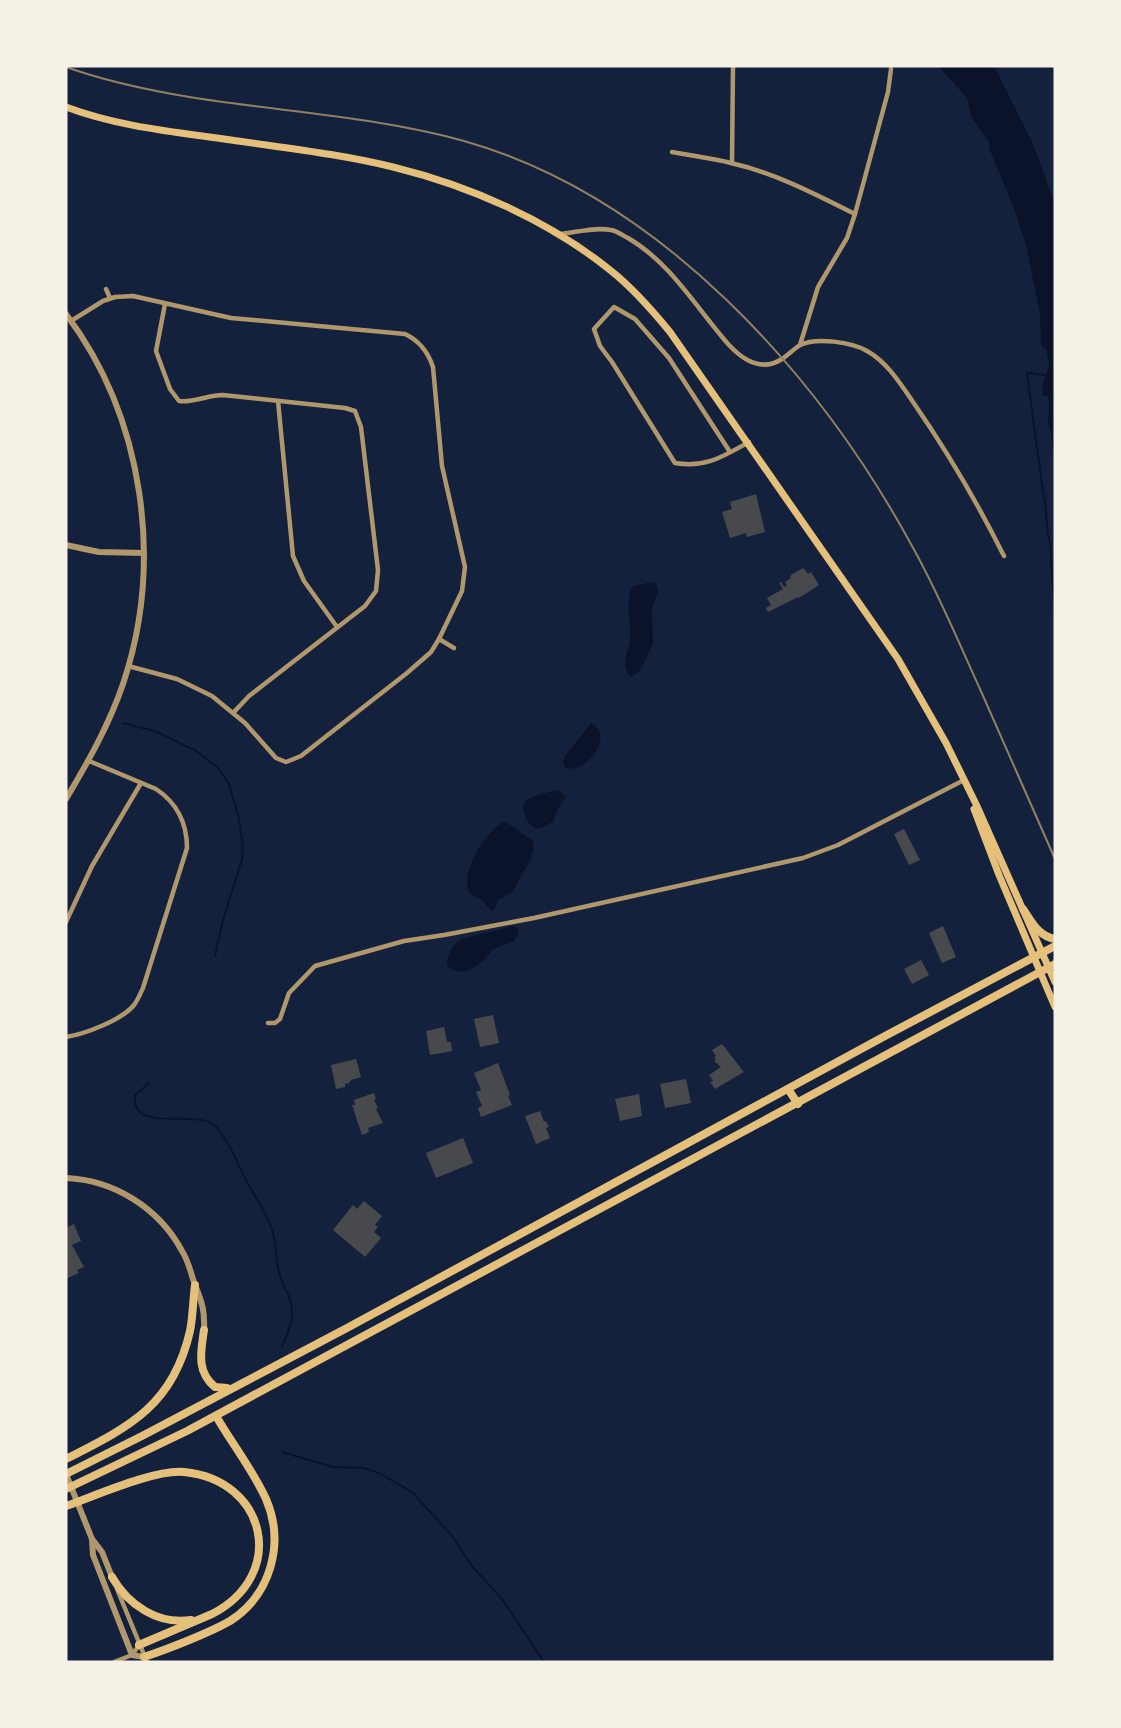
<svg xmlns="http://www.w3.org/2000/svg" width="1121" height="1728" font-family="'Golos Text',sans-serif">
  <style>
    .water { fill: #0b132b }
    .lines { fill: none; stroke-linecap: round; stroke-linejoin: round }
    .stream { stroke: #0b132b; stroke-width: 2 }
    .building { fill: #48494c }
    .minor { stroke: #b1986c; stroke-width: 4.5 }
    .tertiary { stroke: #b1986c; stroke-width: 6 }
    .secondary { stroke: #e5c07b; stroke-width: 7 }
    .primary { stroke: #e5c07b; stroke-width: 8 }
    .rail { stroke: #918062; stroke-width: 2 }
  </style>
  <rect width="100%" height="100%" fill="#14213d"/>
  <g class="water">
    <path d="M 938,66 L 994,66 L 1033,144 L 1055,204 L 1055,469 L 1051,433 L 1048,423 L 1049,403 L 1048,396 L 1043,396 L 1042,387 L 1049,364 L 1046,349 L 1041,346 L 1040,315 L 1026,245 L 1013,206 L 989,148 L 989,142 L 971,117 L 967,98 Z"/>
    <path d="M 652,582 L 656,583 L 658,591 L 652,608 L 653,643 L 641,670 L 631,677 C 628,674 627,674 626,669 C 623,659 629,649 630,640 C 632,623 624,602 633,586 Z"/>
    <path d="M 591,723 C 616,737 586,774 565,768 L 563,762 L 565,756 Z"/>
    <path d="M 558,790 L 566,797 L 556,812 L 554,821 C 549,824 542,829 536,828 C 527,826 519,807 526,801 C 533,794 548,793 558,790 Z"/>
    <path d="M 503,822 L 509,824 L 533,841 C 538,855 519,876 514,891 L 498,900 L 494,910 L 491,911 L 483,901 L 469,893 C 460,872 485,832 503,822 Z"/>
    <path d="M 513,926 L 517,927 L 519,931 L 514,941 C 508,945 501,944 496,948 C 490,951 487,958 482,962 C 473,970 455,977 447,965 C 446,956 453,944 461,939 Z"/>
  </g>
  <g class="lines">
    <g class="stream">
      <path d="M 1046,375 L 1027,373 L 1043,492 C 1048,509 1045,527 1050,543 L 1055,619"/>
      <path d="M 123,723 L 155,731 L 196,751 L 218,768 L 229,784 L 239,819 L 243,847 L 242,859 L 223,920 L 215,956"/>
      <path d="M 149,1083 L 135,1095 C 130,1135 198,1108 215,1126 C 230,1141 237,1164 247,1182 C 255,1196 265,1211 271,1227 C 277,1242 275,1260 280,1276 C 284,1288 292,1298 292,1311 C 293,1323 287,1336 282,1346"/>
      <path d="M 282,1452 L 333,1467 L 364,1468 L 379,1473 L 412,1492 L 453,1537 L 471,1565 L 503,1600 L 544,1662"/>
    </g>
  </g>
  <g class="building">
    <path d="M 756,494 L 765,532 L 747,537 L 746,533 L 730,538 L 722,512 L 732,509 L 730,502 Z"/>
    <path d="M 803,568 L 808,574 L 811,572 L 819,585 L 799,598 L 798,597 L 768,612 L 766,608 L 771,605 L 767,598 L 783,589 L 779,583 L 781,582 L 784,587 L 787,585 L 785,582 L 790,579 L 791,575 Z"/>
    <path d="M 904,829 L 920,860 L 909,865 L 894,834 Z"/>
    <path d="M 943,926 L 956,957 L 942,963 L 929,933 Z"/>
    <path d="M 921,960 L 929,975 L 912,984 L 904,969 Z"/>
    <path d="M 493,1015 L 499,1043 L 480,1047 L 474,1019 Z"/>
    <path d="M 444,1027 L 447,1042 L 451,1042 L 452,1051 L 430,1055 L 426,1031 Z"/>
    <path d="M 722,1044 L 744,1072 L 715,1089 L 710,1082 L 713,1081 L 709,1075 L 721,1067 L 714,1061 L 716,1060 L 714,1057 L 716,1056 L 712,1050 Z"/>
    <path d="M 356,1059 L 361,1077 L 351,1080 L 349,1083 L 345,1084 L 345,1087 L 336,1089 L 331,1065 Z"/>
    <path d="M 498,1063 L 510,1095 L 508,1096 L 512,1105 L 481,1117 L 478,1108 L 482,1106 L 476,1092 L 481,1090 L 474,1073 Z"/>
    <path d="M 686,1079 L 691,1103 L 665,1108 L 660,1084 Z"/>
    <path d="M 374,1093 L 376,1099 L 374,1100 L 378,1108 L 376,1109 L 383,1123 L 368,1128 L 369,1132 L 362,1135 L 352,1105 L 355,1105 L 354,1100 Z"/>
    <path d="M 639,1094 L 642,1116 L 620,1121 L 615,1099 Z"/>
    <path d="M 540,1111 L 544,1122 L 546,1121 L 549,1127 L 546,1128 L 550,1138 L 536,1144 L 525,1116 Z"/>
    <path d="M 463,1138 L 473,1163 L 436,1178 L 426,1153 Z"/>
    <path d="M 364,1201 L 382,1216 L 375,1225 L 378,1227 L 374,1232 L 381,1238 L 365,1257 L 333,1230 L 353,1205 L 357,1209 Z"/>
    <path d="M 74,1224 L 81,1241 L 72,1245 L 84,1267 L 77,1270 L 79,1273 L 66,1279 L 66,1228 Z"/>
  </g>
  <g class="lines">
    <g class="minor">
      <path d="M 672,152 C 692,156 712,158 731,163 C 775,173 815,194 855,214"/>
      <path d="M 732,163 L 733,66"/>
      <path d="M 560,234 C 577,232 595,227 611,230 C 617,231 622,235 628,238 C 671,263 697,309 729,345 C 743,360 762,372 782,359 C 788,355 794,349 800,345 C 816,337 852,342 867,351 C 887,362 900,383 913,402 C 947,451 977,502 1004,556"/>
      <path d="M 106,289 L 110,298"/>
      <path d="M 165,304 L 156,351 L 170,389 L 179,401 C 193,403 208,395 223,395 L 345,408 L 355,411 L 361,427 L 378,570 L 376,591 L 365,606 L 249,696 L 234,712"/>
      <path d="M 71,321 L 103,301 L 115,297 L 133,296 L 231,318 L 405,334 C 420,341 428,352 433,367 L 442,466 L 465,567 L 462,591 L 439,639 L 431,652 L 407,673 L 301,756 L 286,762 L 276,758 L 245,723 L 212,696 L 177,679 L 128,666"/>
      <path d="M 800,345 L 818,287 L 847,238 L 855,214 L 888,92 L 891,69"/>
      <path d="M 278,401 L 293,556 L 304,581 L 337,627"/>
      <path d="M 730,452 L 669,358 L 635,319 L 614,307 L 594,329 L 600,346 L 612,362 L 675,463 C 706,468 722,457 749,442"/>
      <path d="M 439,639 L 454,648"/>
      <path d="M 66,922 L 92,866 L 141,783"/>
      <path d="M 268,1023 L 275,1023 L 280,1019 L 289,993 L 315,966 L 404,941 L 444,935 L 534,918 L 803,858 L 838,845 L 964,780"/>
      <path d="M 66,1037 C 85,1034 122,1020 134,1005 C 138,1000 140,994 143,988 L 187,848 C 187,823 177,803 156,789 L 89,761"/>
      <path d="M 117,1589 L 147,1662"/>
      <path d="M 114,1662 L 132,1655 L 139,1645"/>
    </g>
    <g class="tertiary">
      <path d="M 66,314 C 144,418 164,562 123,684 C 109,725 88,762 66,799"/>
      <path d="M 66,545 L 99,552 L 144,553"/>
      <path d="M 66,1178 C 114,1180 159,1208 182,1251 C 189,1262 191,1274 195,1285 C 202,1302 205,1311 204,1330"/>
      <path d="M 66,1474 L 92,1539 L 93,1555 L 132,1655 L 144,1657"/>
      <path d="M 92,1539 L 102,1552 L 112,1577"/>
    </g>
    <g class="secondary">
      <path d="M 66,107 C 119,127 176,132 231,140 C 285,148 340,154 393,167 C 470,186 548,220 610,270 C 633,288 652,310 670,332 L 898,659 L 946,743 L 976,804 L 1055,982"/>
      <path d="M 974,809 L 999,875 L 1055,1007"/>
    </g>
    <g class="primary">
      <path d="M 1023,909 C 1032,922 1038,936 1055,939"/>
      <path d="M 788,1089 L 798,1104"/>
      <path d="M 204,1330 C 201,1351 196,1372 215,1387 L 227,1388"/>
      <path d="M 66,1459 C 129,1427 173,1406 190,1331 C 193,1316 193,1300 195,1285"/>
      <path d="M 66,1474 L 142,1436 L 347,1328 L 885,1036 L 1055,946"/>
      <path d="M 66,1489 L 187,1431 L 1055,964"/>
      <path d="M 66,1506 C 95,1496 155,1469 184,1472 C 267,1480 288,1575 212,1614 L 139,1645"/>
      <path d="M 112,1577 C 128,1605 158,1625 191,1620"/>
      <path d="M 144,1657 C 168,1649 209,1633 230,1621 C 271,1595 285,1543 266,1499 C 254,1472 231,1442 216,1416"/>
    </g>
    <path class="rail" d="M 66,67 C 194,112 334,105 464,141 C 659,196 818,373 912,546 C 938,592 958,641 980,689 C 1005,746 1030,802 1055,859"/>
  </g>
  <rect width="1121" height="1728" fill="none" stroke="#f6f1e7" stroke-width="135"/>
</svg>
